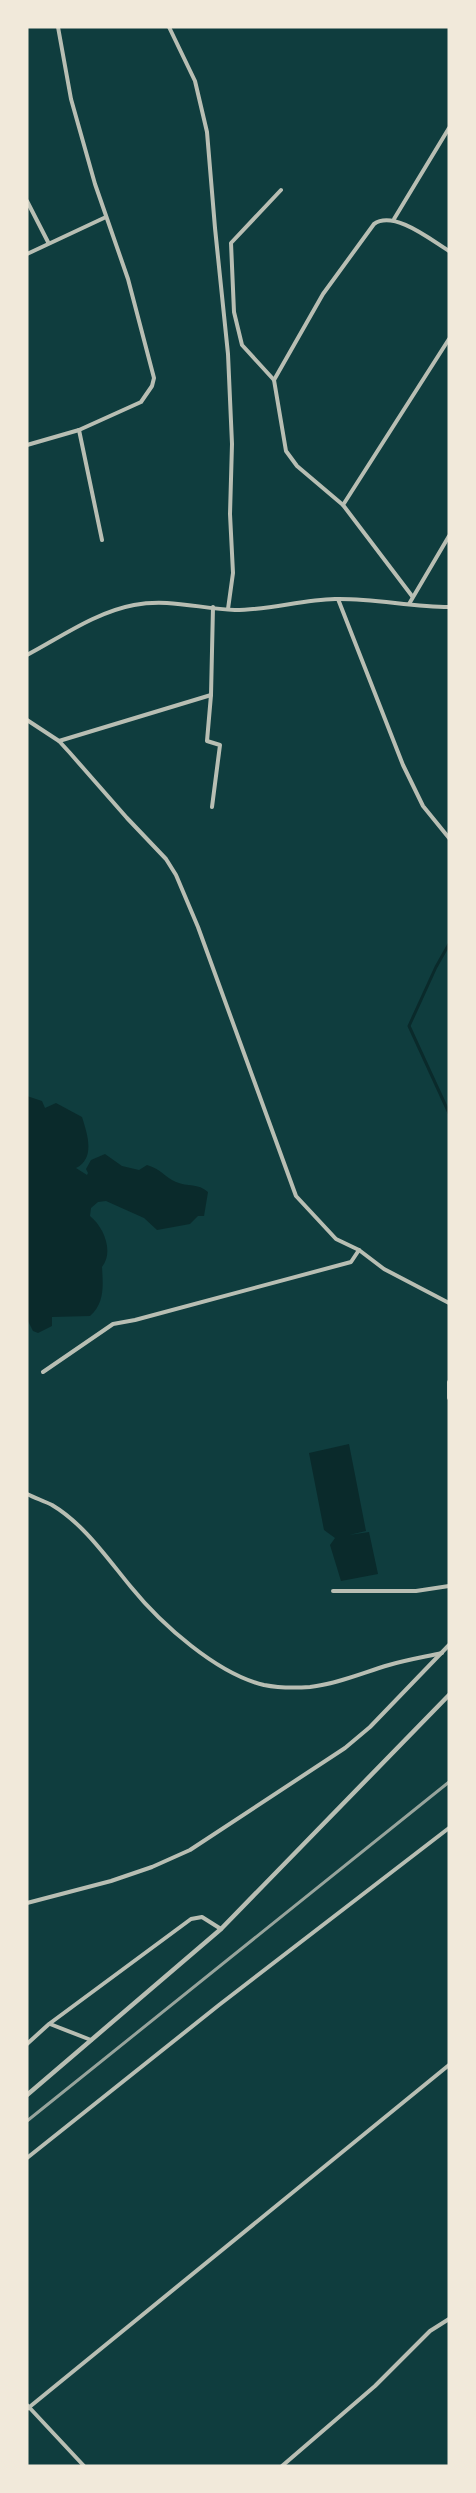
<svg xmlns="http://www.w3.org/2000/svg" width="476" height="2493" font-family="'Alegreya Sans',sans-serif">
  <style>
    .water { fill: #0a2a2b }
    .lines { fill: none; stroke-linecap: round; stroke-linejoin: round }
    .stream { stroke: #0a2a2b; stroke-width: 3 }
    .minor { stroke: #b8beb3; stroke-width: 4 }
    .tertiary { stroke: #b8beb3; stroke-width: 4.5 }
    .rail { stroke: #97a49c; stroke-width: 3 }
  </style>
  <rect width="100%" height="100%" fill="#0f3d3e"/>
  <g class="water">
    <path d="M 27,1096 L 42,1101 L 45,1108 L 56,1103 L 82,1117 C 87,1133 96,1158 76,1168 L 87,1175 L 88,1173 L 86,1169 L 91,1160 L 105,1154 L 122,1166 L 139,1170 L 147,1165 C 161,1169 166,1178 176,1182 C 188,1187 198,1183 208,1192 L 204,1216 L 198,1216 L 190,1224 L 157,1230 L 144,1218 L 106,1201 L 98,1202 L 91,1208 L 90,1216 C 104,1227 114,1252 102,1267 C 103,1285 105,1303 90,1316 L 52,1317 L 52,1326 L 38,1333 L 33,1331 L 27,1319 Z"/>
    <path d="M 349,1444 L 366,1531 L 349,1535 L 369,1532 L 378,1574 L 341,1581 L 330,1545 L 335,1538 L 324,1530 L 309,1453 Z"/>
  </g>
  <g class="lines">
    <path class="stream" d="M 449,944 L 436,967 L 409,1026 L 449,1113"/>
    <g class="minor">
      <path d="M 169,27 L 195,81 L 207,132 L 215,228 L 228,354 L 232,444 L 230,514 L 233,573 L 228,609"/>
      <path d="M 281,190 L 231,243 L 234,312 L 242,345 L 274,380 L 286,451 L 297,466 L 343,505"/>
      <path d="M 27,201 L 48,242"/>
      <path d="M 394,219 L 449,128"/>
      <path d="M 27,254 L 106,217"/>
      <path d="M 274,380 L 323,294 L 374,224 C 394,210 431,240 449,251"/>
      <path d="M 79,430 L 102,540"/>
      <path d="M 27,445 L 79,430 L 141,402 L 152,386 L 154,378 L 128,279 L 95,184 L 71,99 L 58,27"/>
      <path d="M 412,596 L 343,505 L 449,339"/>
      <path d="M 338,599 L 403,765 L 423,806 L 449,838"/>
      <path d="M 409,604 L 449,536"/>
      <path d="M 27,655 C 61,637 96,612 134,605 C 169,598 201,609 235,610 C 269,610 301,600 335,599 C 373,598 411,607 449,607"/>
      <path d="M 27,720 L 59,741 L 70,753 L 127,818 L 166,859 L 176,875 L 198,927 L 296,1196 L 336,1239 L 359,1250 L 384,1269 L 449,1303"/>
      <path d="M 59,741 L 211,695"/>
      <path d="M 212,807 L 220,745 L 207,741 L 211,695 L 213,607"/>
      <path d="M 43,1372 L 113,1324 L 135,1320 L 351,1262 L 359,1250"/>
      <path d="M 449,1382 L 449,1398"/>
      <path d="M 27,1494 C 35,1498 44,1501 52,1505 C 84,1524 107,1558 131,1587 C 161,1624 217,1674 264,1685 C 279,1688 295,1688 310,1687 C 337,1684 362,1673 389,1665 C 406,1660 424,1657 442,1653"/>
      <path d="M 333,1591 L 416,1591 L 449,1586"/>
      <path d="M 27,1903 L 111,1881 L 152,1867 L 190,1850 L 345,1748 L 370,1727 L 449,1645"/>
      <path d="M 50,2024 L 91,2040"/>
      <path d="M 27,2044 L 49,2024 L 191,1919 L 202,1917 L 221,1929"/>
      <path d="M 27,2158 L 219,2005 L 449,1828"/>
      <path d="M 27,2405 L 84,2466"/>
      <path d="M 27,2409 L 449,2065"/>
      <path d="M 282,2466 L 375,2386 L 430,2331 L 449,2319"/>
    </g>
    <path class="tertiary" d="M 27,2095 L 221,1929 L 449,1695"/>
    <path class="rail" d="M 27,2121 L 449,1782"/>
  </g>
  <rect width="476" height="2493" fill="none" stroke="#f1e9da" stroke-width="57"/>
</svg>
